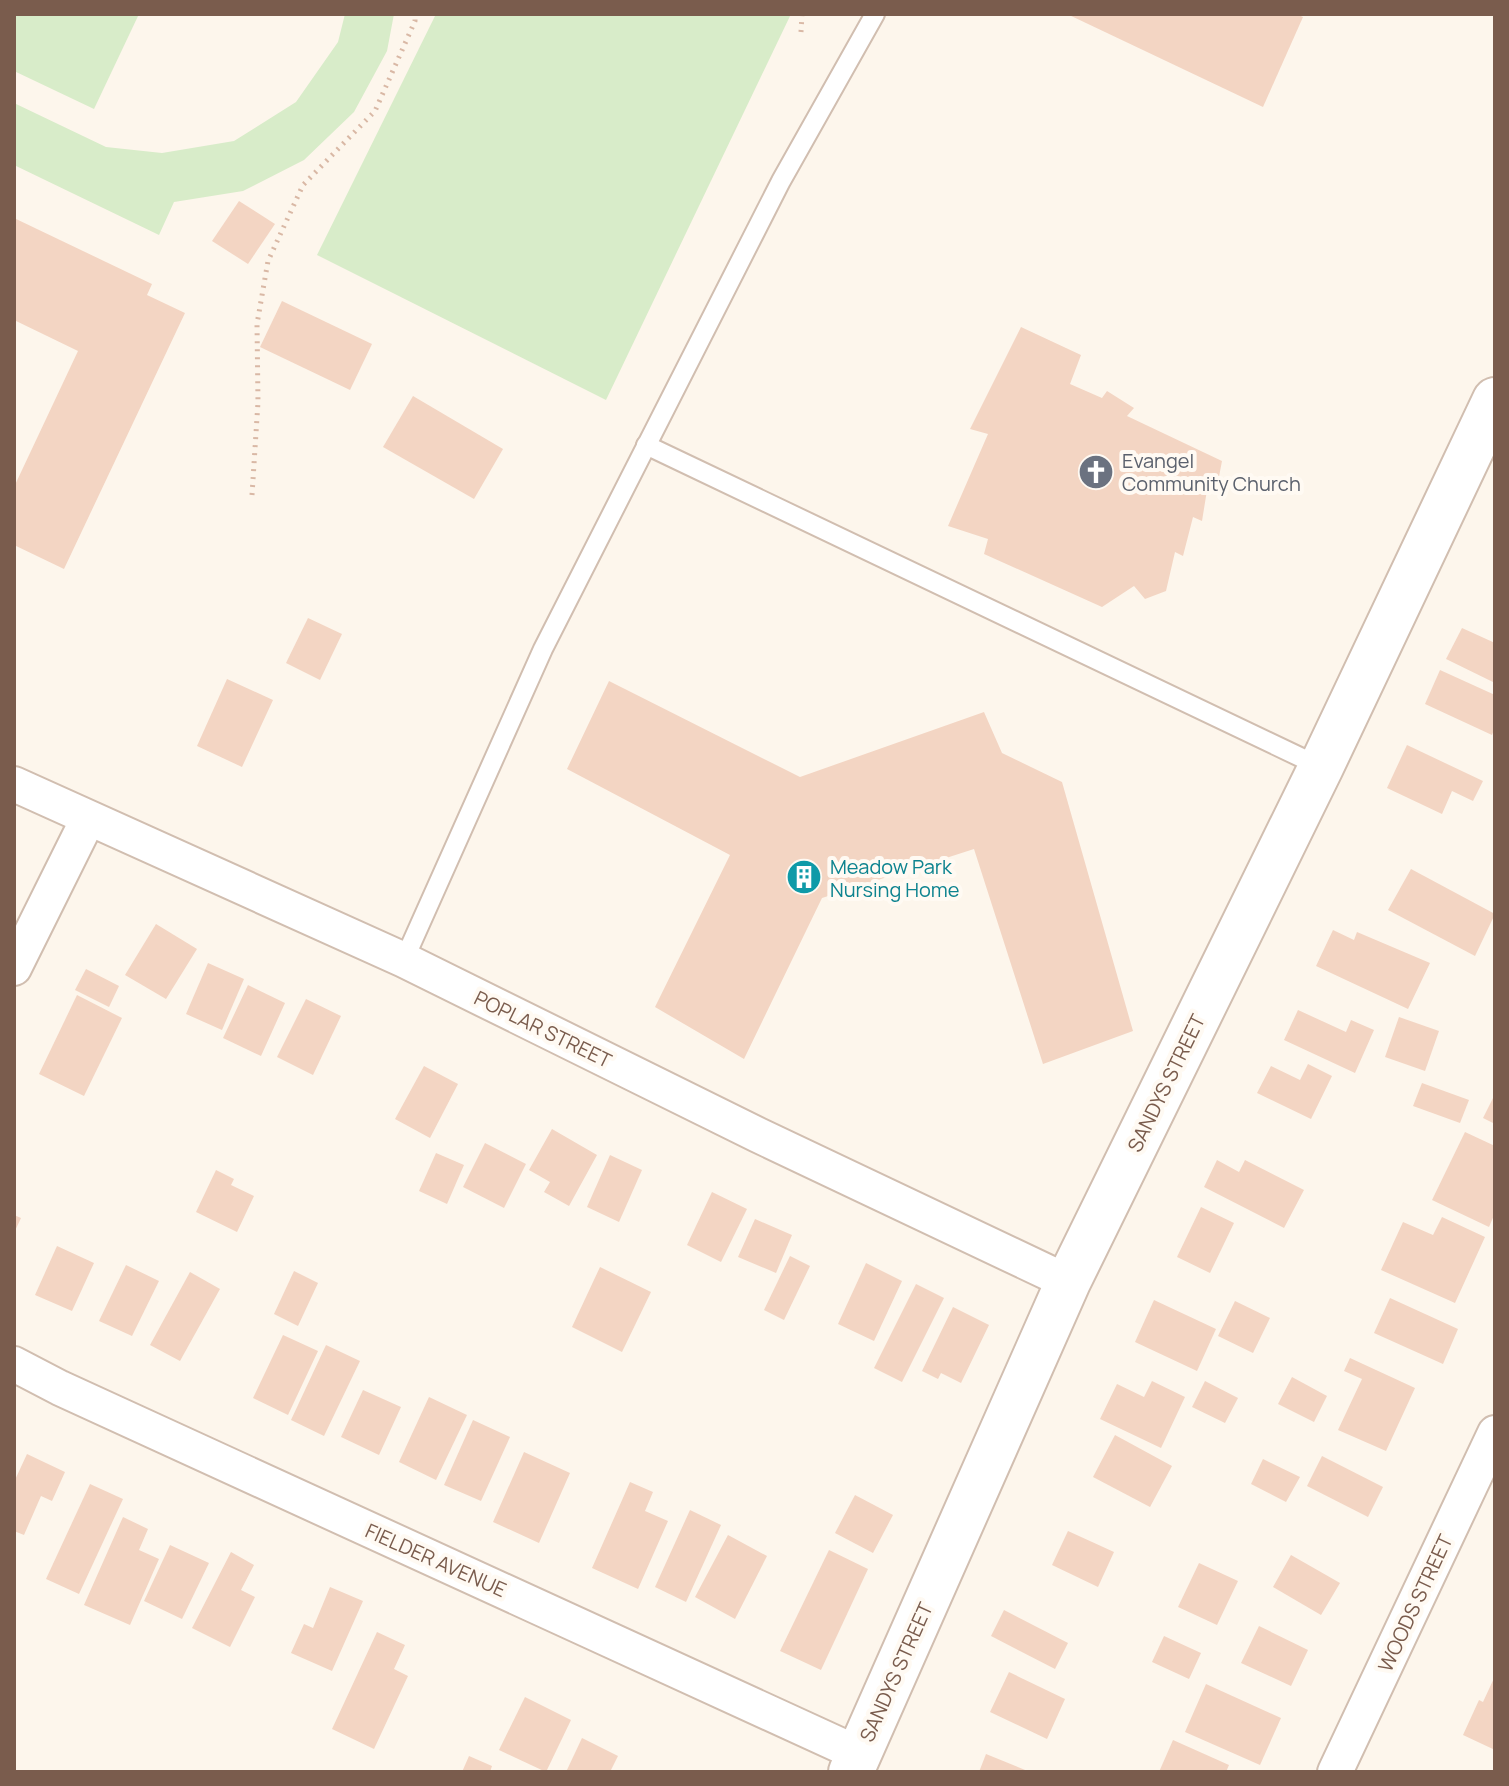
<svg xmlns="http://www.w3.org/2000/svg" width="1509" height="1786" font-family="Manrope,sans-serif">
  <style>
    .green { fill: #d8ecc9 }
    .building { fill: #f3d5c3 }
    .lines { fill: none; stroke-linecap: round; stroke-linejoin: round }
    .service-casing { stroke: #d1beb0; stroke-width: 22 }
    .minor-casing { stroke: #d1beb0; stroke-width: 38 }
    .tertiary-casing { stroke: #d1beb0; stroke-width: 48 }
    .path { stroke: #d9b8a5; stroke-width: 5; stroke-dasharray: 2 6; stroke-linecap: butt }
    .service { stroke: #fff; stroke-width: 18 }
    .minor { stroke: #fff; stroke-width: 34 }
    .tertiary { stroke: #fff; stroke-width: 44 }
    .labels { text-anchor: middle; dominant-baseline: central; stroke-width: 8; stroke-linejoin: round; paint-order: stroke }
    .worship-label { font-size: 20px; fill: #5b616d; stroke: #fffaf3; text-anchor: start }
    .culture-label { font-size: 20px; fill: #0d838f; stroke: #fffaf3; text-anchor: start }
    .street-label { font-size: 20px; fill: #7a5c4d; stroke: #fffaf3 }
  </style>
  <rect width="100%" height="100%" fill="#fdf6ec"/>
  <g class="green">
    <path d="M 14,14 L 139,14 L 94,109 L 14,71 Z"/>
    <path d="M 345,14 L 394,14 L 387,51 L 354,112 L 304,160 L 243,191 L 174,202 L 159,235 L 14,165 L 14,103 L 106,147 L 162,153 L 234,141 L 296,102 L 338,42 Z"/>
    <path d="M 436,14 L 791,14 L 606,400 L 317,255 Z"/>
  </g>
  <g class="building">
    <path d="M 1067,14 L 1296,14 L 1303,17 L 1263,107 Z"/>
    <path d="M 239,201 L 275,224 L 248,264 L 212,241 Z"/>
    <path d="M 14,218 L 152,284 L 147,295 L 185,313 L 64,569 L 14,545 L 14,487 L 78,351 L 14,320 Z"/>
    <path d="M 282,301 L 372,344 L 350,390 L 260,347 Z"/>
    <path d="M 1021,327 L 1081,355 L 1070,384 L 1102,398 L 1107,391 L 1134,408 L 1127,416 L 1222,461 L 1217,487 L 1208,484 L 1202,521 L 1193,517 L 1183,556 L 1175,552 L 1166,591 L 1145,599 L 1134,586 L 1102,607 L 984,554 L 988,539 L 948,526 L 988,434 L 970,429 Z"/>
    <path d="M 413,396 L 503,449 L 474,499 L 383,447 Z"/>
    <path d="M 308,618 L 342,634 L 320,680 L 286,663 Z"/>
    <path d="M 1462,628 L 1495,643 L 1495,683 L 1446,659 Z"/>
    <path d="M 1440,670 L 1495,695 L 1495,727 L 1492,735 L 1425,704 Z"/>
    <path d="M 227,679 L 273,700 L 242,767 L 197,746 Z"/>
    <path d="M 609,681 L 800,777 L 984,712 L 1002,753 L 1062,782 L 1133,1031 L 1043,1064 L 974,849 L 822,898 L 744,1059 L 655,1007 L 730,855 L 567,769 Z"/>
    <path d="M 1407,745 L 1483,781 L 1473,801 L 1452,791 L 1442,814 L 1387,788 Z"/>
    <path d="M 1411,869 L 1495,914 L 1475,956 L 1388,910 Z"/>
    <path d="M 156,924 L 197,949 L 166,999 L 125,975 Z"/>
    <path d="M 1333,930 L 1354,940 L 1357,932 L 1430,963 L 1408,1009 L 1316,966 Z"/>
    <path d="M 208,963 L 244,979 L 222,1030 L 186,1014 Z"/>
    <path d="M 86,969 L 119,986 L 109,1007 L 75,990 Z"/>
    <path d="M 248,985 L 285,1003 L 261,1056 L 223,1038 Z"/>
    <path d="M 77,995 L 122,1018 L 84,1096 L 39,1074 Z"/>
    <path d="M 306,999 L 341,1016 L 313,1075 L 277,1057 Z"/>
    <path d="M 1298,1010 L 1346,1032 L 1351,1020 L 1374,1030 L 1355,1073 L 1284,1040 Z"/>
    <path d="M 1399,1017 L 1439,1031 L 1425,1071 L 1385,1057 Z"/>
    <path d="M 1308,1064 L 1332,1076 L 1311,1119 L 1257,1093 L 1271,1066 L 1300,1080 Z"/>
    <path d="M 424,1066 L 458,1084 L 430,1138 L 395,1119 Z"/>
    <path d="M 1422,1083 L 1469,1100 L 1460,1123 L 1413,1106 Z"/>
    <path d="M 1495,1094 L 1495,1124 L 1483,1118 Z"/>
    <path d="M 552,1129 L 597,1155 L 569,1206 L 544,1192 L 550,1182 L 529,1170 Z"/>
    <path d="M 1465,1132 L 1495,1146 L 1495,1213 L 1489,1227 L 1432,1200 Z"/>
    <path d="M 485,1143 L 526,1164 L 504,1208 L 463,1187 Z"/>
    <path d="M 436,1153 L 464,1165 L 447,1204 L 419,1191 Z"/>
    <path d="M 610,1155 L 642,1170 L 619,1222 L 587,1207 Z"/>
    <path d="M 1217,1160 L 1239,1172 L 1245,1160 L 1304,1190 L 1284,1228 L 1204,1187 Z"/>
    <path d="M 216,1170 L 234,1179 L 231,1185 L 254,1196 L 237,1232 L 196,1212 Z"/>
    <path d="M 712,1192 L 747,1209 L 721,1262 L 687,1245 Z"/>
    <path d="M 1201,1207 L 1234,1223 L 1210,1273 L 1177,1257 Z"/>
    <path d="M 14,1215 L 21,1218 L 14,1233 Z"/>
    <path d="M 1442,1217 L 1485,1237 L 1455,1303 L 1381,1270 L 1403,1222 L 1433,1235 Z"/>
    <path d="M 755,1219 L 792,1235 L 776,1273 L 738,1257 Z"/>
    <path d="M 57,1246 L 94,1263 L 72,1311 L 35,1295 Z"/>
    <path d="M 790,1256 L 810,1266 L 784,1320 L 764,1310 Z"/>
    <path d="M 866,1263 L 902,1281 L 874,1341 L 838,1324 Z"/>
    <path d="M 126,1265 L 159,1281 L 132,1336 L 99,1321 Z"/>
    <path d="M 600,1267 L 651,1292 L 622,1352 L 572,1327 Z"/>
    <path d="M 294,1271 L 318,1283 L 298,1326 L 274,1314 Z"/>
    <path d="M 190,1272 L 220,1289 L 180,1361 L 150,1345 Z"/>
    <path d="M 916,1284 L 944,1298 L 902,1382 L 874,1368 Z"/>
    <path d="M 1390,1298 L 1458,1329 L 1443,1364 L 1374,1333 Z"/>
    <path d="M 1154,1300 L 1216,1329 L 1197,1371 L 1135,1342 Z"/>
    <path d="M 1235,1301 L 1270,1318 L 1253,1353 L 1218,1336 Z"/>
    <path d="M 953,1307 L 989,1325 L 961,1383 L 941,1373 L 938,1379 L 922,1371 Z"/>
    <path d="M 283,1335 L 318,1351 L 288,1415 L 253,1398 Z"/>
    <path d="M 326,1345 L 360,1361 L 324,1436 L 291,1420 Z"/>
    <path d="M 1350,1358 L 1415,1388 L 1386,1451 L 1338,1430 L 1362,1379 L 1344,1371 Z"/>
    <path d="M 1292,1377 L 1327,1396 L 1314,1422 L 1278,1404 Z"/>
    <path d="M 1152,1381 L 1185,1397 L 1161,1448 L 1100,1419 L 1117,1384 L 1144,1397 Z"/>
    <path d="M 1205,1381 L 1238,1398 L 1225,1423 L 1192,1407 Z"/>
    <path d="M 363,1390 L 401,1407 L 379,1455 L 341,1437 Z"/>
    <path d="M 429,1397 L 467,1415 L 436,1480 L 399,1462 Z"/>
    <path d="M 473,1420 L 510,1437 L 481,1501 L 444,1485 Z"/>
    <path d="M 1115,1435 L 1172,1466 L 1150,1507 L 1093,1477 Z"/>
    <path d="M 524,1452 L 570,1473 L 539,1543 L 493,1522 Z"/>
    <path d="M 27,1454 L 65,1472 L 52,1501 L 41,1496 L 24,1535 L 14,1531 L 14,1482 Z"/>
    <path d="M 1322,1456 L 1383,1487 L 1368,1517 L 1307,1486 Z"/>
    <path d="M 1263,1459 L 1300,1477 L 1286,1502 L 1251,1484 Z"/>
    <path d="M 630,1482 L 653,1492 L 645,1511 L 668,1521 L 638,1589 L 592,1568 Z"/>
    <path d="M 90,1484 L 123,1499 L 79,1594 L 46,1579 Z"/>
    <path d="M 855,1495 L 893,1515 L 873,1553 L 835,1533 Z"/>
    <path d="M 690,1510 L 721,1525 L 686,1602 L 655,1587 Z"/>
    <path d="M 123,1517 L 148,1529 L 139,1550 L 159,1559 L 130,1625 L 84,1605 Z"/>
    <path d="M 1068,1531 L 1114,1552 L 1098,1587 L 1052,1565 Z"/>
    <path d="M 728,1535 L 767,1556 L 735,1619 L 695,1597 Z"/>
    <path d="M 170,1545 L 209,1563 L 182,1619 L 144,1601 Z"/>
    <path d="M 829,1550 L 868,1569 L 821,1670 L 780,1651 Z"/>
    <path d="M 231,1552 L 254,1565 L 241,1590 L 255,1597 L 230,1647 L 192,1628 Z"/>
    <path d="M 1291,1555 L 1340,1583 L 1321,1615 L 1273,1587 Z"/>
    <path d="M 1199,1563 L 1238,1581 L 1217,1625 L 1178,1607 Z"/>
    <path d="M 330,1587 L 363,1601 L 332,1671 L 291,1653 L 304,1624 L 313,1628 Z"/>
    <path d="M 1004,1610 L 1068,1643 L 1055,1669 L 991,1636 Z"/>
    <path d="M 1259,1626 L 1308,1650 L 1291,1686 L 1241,1663 Z"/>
    <path d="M 377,1632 L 405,1645 L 394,1669 L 408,1676 L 374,1749 L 332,1729 Z"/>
    <path d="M 1164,1636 L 1201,1653 L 1189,1679 L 1152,1662 Z"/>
    <path d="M 1009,1672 L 1065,1699 L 1047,1739 L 990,1712 Z"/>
    <path d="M 1495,1676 L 1495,1750 L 1463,1735 L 1479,1700 L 1483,1702 Z"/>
    <path d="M 1206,1684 L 1281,1718 L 1260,1765 L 1185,1732 Z"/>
    <path d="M 525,1697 L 571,1720 L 546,1772 L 499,1750 Z"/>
    <path d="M 582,1738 L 618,1756 L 610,1772 L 566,1772 Z"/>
    <path d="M 1173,1740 L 1229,1765 L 1226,1772 L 1159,1772 Z"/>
    <path d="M 986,1754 L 1030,1772 L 979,1772 Z"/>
    <path d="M 469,1756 L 492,1766 L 490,1772 L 462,1772 Z"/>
  </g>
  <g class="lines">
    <defs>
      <g id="service">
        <path d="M 646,445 L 1321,767"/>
        <path d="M 404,960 L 543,649 L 781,181 L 875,14"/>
      </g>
      <g id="minor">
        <path d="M 14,784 L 404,960 L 758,1135 L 1068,1282"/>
        <path d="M 14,968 L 88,819"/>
        <path d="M 14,1364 L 60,1388 L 859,1754"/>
        <path d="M 1335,1772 L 1495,1433"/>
      </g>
      <path id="tertiary" d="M 851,1772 L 1068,1282 L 1321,767 L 1495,400"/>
    </defs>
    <use href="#service" class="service-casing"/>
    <use href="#minor" class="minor-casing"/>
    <use href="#tertiary" class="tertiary-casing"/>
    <g class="path">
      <path d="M 801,32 L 802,14"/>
      <path d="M 252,495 L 258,402 L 257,324 L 268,261 L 303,185 L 375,111 L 415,21 L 415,14"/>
    </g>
    <use href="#service" class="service"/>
    <use href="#minor" class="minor"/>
    <use href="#tertiary" class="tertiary"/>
  </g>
  <defs>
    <symbol id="church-disc" viewBox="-11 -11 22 22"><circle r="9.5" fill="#6b7280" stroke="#fffaf3"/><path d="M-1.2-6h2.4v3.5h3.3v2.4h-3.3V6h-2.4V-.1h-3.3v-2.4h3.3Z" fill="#fff"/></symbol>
    <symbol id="building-disc" viewBox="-11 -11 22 22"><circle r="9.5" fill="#0f9aa8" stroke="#fffaf3"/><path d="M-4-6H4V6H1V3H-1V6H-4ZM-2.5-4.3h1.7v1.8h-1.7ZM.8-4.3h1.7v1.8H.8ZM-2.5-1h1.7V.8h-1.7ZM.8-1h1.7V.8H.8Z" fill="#fff"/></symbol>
  </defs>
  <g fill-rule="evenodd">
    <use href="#church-disc" x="1076" y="452" width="40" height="40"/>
    <use href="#building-disc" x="784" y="857" width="40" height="40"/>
  </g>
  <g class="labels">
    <g class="worship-label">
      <text x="1122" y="460">Evangel<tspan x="1122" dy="23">Community Church</tspan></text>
    </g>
    <g class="culture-label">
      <text x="830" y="866">Meadow Park<tspan x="830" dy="23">Nursing Home</tspan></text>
    </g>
    <g class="street-label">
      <text transform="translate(543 1029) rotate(26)">POPLAR STREET</text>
      <text transform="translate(1166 1083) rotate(-64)">SANDYS STREET</text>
      <text transform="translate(436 1560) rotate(24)">FIELDER AVENUE</text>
      <text transform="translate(1415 1603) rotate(-65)">WOODS STREET</text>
      <text transform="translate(896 1672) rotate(-66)">SANDYS STREET</text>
    </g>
  </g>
  <rect width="1509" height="1786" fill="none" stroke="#7a5c4d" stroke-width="32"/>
</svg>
